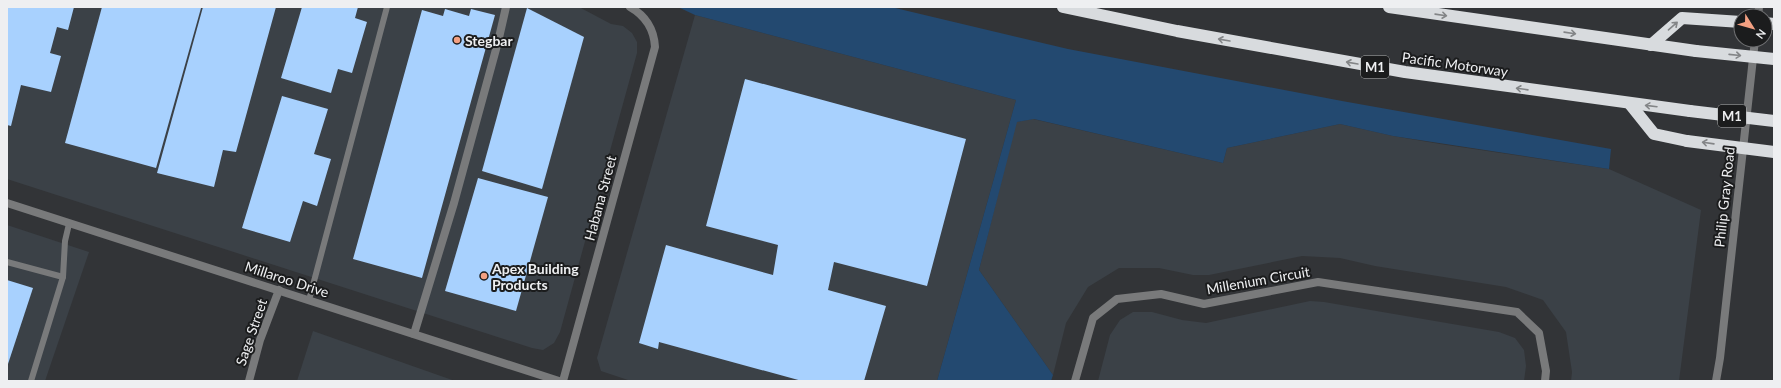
<svg xmlns="http://www.w3.org/2000/svg" width="1781" height="388" font-family="Lato,sans-serif">
  <style>
    .built { fill: #3b4147 }
    .green { fill: #234970 }
    .building { fill: #a8d1fe }
    .lines { fill: none; stroke-linecap: round; stroke-linejoin: round }
    .service { stroke: #797a7b; stroke-width: 6 }
    .minor { stroke: #797a7b; stroke-width: 8 }
    .tertiary { stroke: #797a7b; stroke-width: 8 }
    .motorway { stroke: #d8dbde; stroke-width: 12 }
    .motorway-bridge { stroke: #d8dbde; stroke-width: 12 }
    .oneway { stroke: #838587 }
    .poi-dot { fill: #f3a082; stroke: #1b1c1d; stroke-width: 1.5 }
    .labels { text-anchor: middle; dominant-baseline: central; stroke-width: 4; stroke-linejoin: round; paint-order: stroke }
    .shield { fill: #1b1c1d; stroke: #afb0b1; stroke-width: 1 }
    .shield-label { font-size: 13px; font-weight: bold; fill: #eeeff1 }
    .poi-label { font-size: 14px; font-weight: bold; fill: #eeeff1; stroke: #1b1c1d; text-anchor: start }
    .street-label { font-size: 14px; fill: #eeeff1; stroke: #1b1c1d }
  </style>
  <rect width="100%" height="100%" fill="#323437"/>
  <g class="built">
    <path d="M 7,7 L 579,7 L 611,24 L 623,26 L 632,33 L 637,42 L 637,53 L 560,332 L 554,343 L 543,350 L 532,348 L 7,179 Z"/>
    <path d="M 695,15 L 1016,100 L 937,381 L 631,381 L 601,371 L 597,358 Z"/>
    <path d="M 1033,119 L 1223,163 L 1227,148 L 1340,124 L 1393,136 L 1440,144 L 1609,169 L 1701,210 L 1679,381 L 1571,381 L 1572,372 L 1566,332 L 1543,300 L 1506,287 L 1375,266 L 1340,258 L 1302,256 L 1209,275 L 1193,275 L 1159,268 L 1119,268 L 1088,287 L 1066,323 L 1053,375 L 979,270 L 1016,122 Z"/>
    <path d="M 7,225 L 89,252 L 45,381 L 7,381 Z"/>
    <path d="M 1310,301 L 1324,302 L 1499,332 L 1515,338 L 1524,350 L 1526,366 L 1524,381 L 1098,381 L 1110,335 L 1120,320 L 1133,312 L 1152,312 L 1182,320 L 1206,323 Z"/>
    <path d="M 313,331 L 455,381 L 297,381 Z"/>
  </g>
  <path class="green" d="M 678,7 L 891,7 L 1068,49 L 1342,101 L 1611,149 L 1609,169 L 1393,136 L 1340,124 L 1227,148 L 1223,163 L 1034,119 L 1017,122 L 979,270 L 1053,375 L 1051,381 L 937,381 L 1016,100 L 695,15 Z"/>
  <g class="building">
    <path d="M 7,7 L 74,7 L 68,30 L 57,27 L 50,53 L 61,56 L 51,92 L 21,85 L 11,126 L 7,125 Z"/>
    <path d="M 102,7 L 201,8 L 156,168 L 65,143 Z"/>
    <path d="M 203,7 L 276,7 L 236,152 L 223,150 L 214,187 L 157,173 Z"/>
    <path d="M 302,7 L 358,7 L 355,18 L 367,22 L 352,73 L 338,69 L 331,93 L 281,78 Z"/>
    <path d="M 527,8 L 584,37 L 542,189 L 482,171 Z"/>
    <path d="M 445,9 L 469,16 L 471,9 L 495,15 L 422,278 L 353,259 L 422,10 L 443,16 Z"/>
    <path d="M 745,79 L 966,139 L 927,286 L 834,262 L 828,290 L 886,306 L 864,381 L 802,381 L 659,342 L 658,349 L 639,343 L 666,245 L 773,275 L 778,245 L 706,226 Z"/>
    <path d="M 282,96 L 328,109 L 314,154 L 331,159 L 317,206 L 303,201 L 290,242 L 242,228 Z"/>
    <path d="M 478,178 L 548,197 L 516,311 L 445,291 Z"/>
    <path d="M 7,280 L 33,288 L 7,367 Z"/>
  </g>
  <g class="lines">
    <g class="service">
      <path d="M 7,262 L 63,277"/>
      <path d="M 309,300 L 387,7"/>
      <path d="M 31,381 L 63,277 L 65,241 L 69,224"/>
    </g>
    <g class="minor">
      <path d="M 414,334 L 454,203 L 498,42 L 506,7"/>
      <path d="M 249,381 L 260,340 L 279,290"/>
      <path d="M 1075,381 L 1093,318 L 1117,299 L 1161,294 L 1204,304 L 1318,282 L 1517,312 L 1539,333 L 1546,371 L 1545,381"/>
    </g>
    <g class="tertiary">
      <path d="M 1758,16 L 1759,7"/>
      <path d="M 7,203 L 559,381"/>
      <path d="M 563,381 L 655,47 C 654,29 646,16 630,7"/>
      <path d="M 1716,381 L 1720,358 L 1755,40"/>
    </g>
    <g class="motorway">
      <path d="M 1063,7 L 1177,31 L 1405,72 L 1690,111"/>
      <path d="M 1389,7 L 1696,51"/>
      <path d="M 1765,23 L 1774,24"/>
      <path d="M 1651,45 L 1682,18 L 1741,22"/>
      <path d="M 1630,104 L 1654,134 L 1687,141"/>
    </g>
    <g class="motorway-bridge">
      <path d="M 1696,51 L 1774,59"/>
      <path d="M 1690,111 L 1774,121"/>
      <path d="M 1687,141 L 1774,152"/>
    </g>
  </g>
  <defs><path id="oneway-shaft" d="M-6 0H5M1.5-3L5.5 0L1.5 3" fill="none" stroke-width="1.6" stroke-linecap="round" stroke-linejoin="round"/></defs>
  <g class="oneway">
    <use href="#oneway-shaft" transform="translate(1441 15) rotate(8)"/>
    <use href="#oneway-shaft" transform="translate(1673 26) rotate(-41)"/>
    <use href="#oneway-shaft" transform="translate(1570 33) rotate(8)"/>
    <use href="#oneway-shaft" transform="translate(1224 40) rotate(-170)"/>
    <use href="#oneway-shaft" transform="translate(1735 55) rotate(6)"/>
    <use href="#oneway-shaft" transform="translate(1352 63) rotate(-170)"/>
    <use href="#oneway-shaft" transform="translate(1522 89) rotate(-172)"/>
    <use href="#oneway-shaft" transform="translate(1651 106) rotate(-173)"/>
    <use href="#oneway-shaft" transform="translate(1708 143) rotate(-172)"/>
  </g>
  <g class="poi-dot">
    <circle cx="457" cy="40" r="4"/>
    <circle cx="484" cy="276" r="4"/>
  </g>
  <g class="labels">
    <g class="shield">
      <rect x="1361" y="56" width="28" height="22" rx="3"/>
      <rect x="1718" y="105" width="28" height="22" rx="3"/>
    </g>
    <g class="shield-label">
      <text x="1375" y="67">M1</text>
      <text x="1732" y="116">M1</text>
    </g>
    <g class="poi-label">
      <text x="465" y="40">Stegbar</text>
      <text x="492" y="268">Apex Building<tspan x="492" dy="16">Products</tspan></text>
    </g>
    <g class="street-label">
      <text transform="translate(1455 64) rotate(8)">Pacific Motorway</text>
      <text transform="translate(1724 197) rotate(-84)">Philip Gray Road</text>
      <text transform="translate(600 198) rotate(-75)">Habana Street</text>
      <text transform="translate(287 279) rotate(18)">Millaroo Drive</text>
      <text transform="translate(1258 280) rotate(-10)">Millenium Circuit</text>
      <text transform="translate(251 332) rotate(-71)">Sage Street</text>
    </g>
  </g>
  <rect width="1781" height="388" fill="none" stroke="#eeeff1" stroke-width="16"/>
  <g transform="translate(1753 28) rotate(127)"><circle r="19" fill="#1b1c1d" stroke="#6f7072"/>
  <path d="M0-3L7 15L0 10L-7 15Z" fill="#f3a082"/>
  <text y="-6" font-size="11" font-weight="bold" text-anchor="middle" fill="#eeeff1">N</text>
  </g>
</svg>
